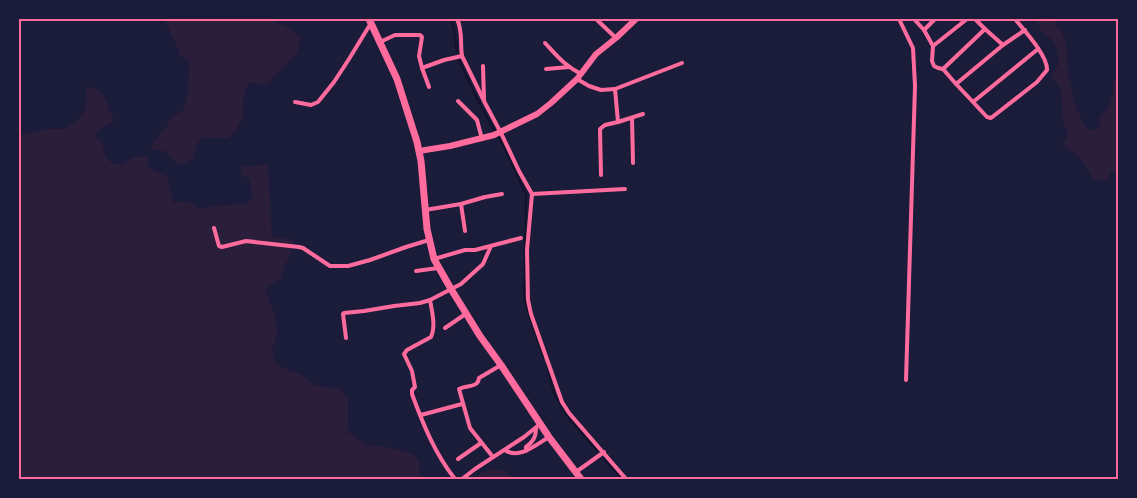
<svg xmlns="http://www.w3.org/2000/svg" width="1137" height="498" font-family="'Fira Sans Condensed',sans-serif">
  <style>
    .green { fill: #2a1e3b }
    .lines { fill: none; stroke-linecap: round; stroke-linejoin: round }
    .stream { stroke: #12122b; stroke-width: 2 }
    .minor { stroke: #ff6b9d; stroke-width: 4 }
    .primary { stroke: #ff6b9d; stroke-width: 6 }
    .trunk { stroke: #ff6b9d; stroke-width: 7 }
    .neatline { fill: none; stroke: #ff6b9d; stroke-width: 2 }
  </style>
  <rect width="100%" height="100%" fill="#1b1b3a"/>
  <g class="green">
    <path d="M 164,19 L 270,19 L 292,30 L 300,36 L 298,51 L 292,59 L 286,66 L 278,71 L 269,84 L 248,83 L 243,101 L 243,117 L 234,133 L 228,138 L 202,138 C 190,150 199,162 179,164 L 164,151 L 151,149 L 152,144 L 168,124 L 173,115 C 176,114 179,114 181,112 C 189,105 189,72 189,61 L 179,54 L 178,48 Z"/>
    <path d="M 1037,19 L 1055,19 C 1055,25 1059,28 1062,33 C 1064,36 1065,40 1066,44 C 1067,50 1067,57 1067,63 C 1069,82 1076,117 1089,130 L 1095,130 L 1100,125 C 1098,114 1103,115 1108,107 C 1112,99 1114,90 1112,82 L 1118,78 L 1118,171 L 1111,171 L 1107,181 L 1094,180 L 1080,157 L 1064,147 L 1063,144 L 1068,135 L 1063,122 L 1061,90 L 1051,74 C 1054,71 1057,68 1058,64 C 1060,56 1056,43 1050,38 C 1043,32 1037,29 1037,19 Z"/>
    <path d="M 86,87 C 111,90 104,105 115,120 C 107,128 101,124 95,135 L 96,138 L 102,141 C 104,153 107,168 124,163 C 127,162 130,157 134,157 C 138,156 142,157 146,157 L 148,159 L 147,165 L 149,168 L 167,176 L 174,203 C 186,200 192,202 201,209 L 222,205 L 247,204 L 252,199 L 250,179 L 242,176 L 241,167 L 268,164 L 272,237 L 293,240 L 292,252 L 285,265 L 280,280 L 265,288 L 276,318 L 277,335 L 272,350 L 278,366 L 302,375 L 314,385 L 341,389 L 348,399 L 348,427 L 346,432 C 354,433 358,440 366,444 C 371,446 376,446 381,446 C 389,447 414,452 418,459 C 421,462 419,470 419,474 L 424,479 L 19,479 L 19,134 C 30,134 39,131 50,129 C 55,128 60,130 65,128 C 73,125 84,115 86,106 C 88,100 86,93 86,87 Z"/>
    <path d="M 489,469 L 503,470 L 515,479 L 472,479 Z"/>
  </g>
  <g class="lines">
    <g class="stream">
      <path d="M 451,19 L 453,25 L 457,51"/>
      <path d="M 459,60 L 477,99 L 504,147 L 526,194 L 524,298 L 531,322 L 544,358"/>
      <path d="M 547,365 L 554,394 L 567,415 L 596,450"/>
      <path d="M 604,459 L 622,479"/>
    </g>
    <g class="minor">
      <path d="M 457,19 C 463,31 460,43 462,56 L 485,103 L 501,133 L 519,171 L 532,194 L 527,250 L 528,300 L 531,314 L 562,402 L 569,413 L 626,479"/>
      <path d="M 596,19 L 616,38"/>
      <path d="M 899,19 L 913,48 L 915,86 L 906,380"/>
      <path d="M 914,19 L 924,30"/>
      <path d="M 935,19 L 924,30 L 933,46 L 932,61 L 934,66 L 938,68 L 943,69 L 956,84 L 1003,45 L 985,29 L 975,19"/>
      <path d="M 380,42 L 395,35 L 420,35 L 422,37 L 419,56 L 422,68"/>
      <path d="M 545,43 C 558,57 564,65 581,74"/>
      <path d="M 1003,45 L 1025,30"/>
      <path d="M 933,46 L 967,19"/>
      <path d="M 483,66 L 484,100"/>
      <path d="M 546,69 L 569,67"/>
      <path d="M 943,69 L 985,29"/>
      <path d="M 577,79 L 589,86 L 601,90 L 615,89 L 682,63"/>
      <path d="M 956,84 L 973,102 L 1038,49"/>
      <path d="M 429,87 L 422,68 L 444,60 L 462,56"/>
      <path d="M 458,101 L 477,120 L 482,139"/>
      <path d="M 295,102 L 311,105 L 318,102 L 334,82 L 349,59 L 371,23"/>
      <path d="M 973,102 L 987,117 L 991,118 L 1037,82 L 1047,70 C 1048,56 1024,30 1015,19"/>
      <path d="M 632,118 L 633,163"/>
      <path d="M 618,122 L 643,114"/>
      <path d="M 601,175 L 600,129 L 605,125 L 618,122 L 615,89"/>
      <path d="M 532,194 L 625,189"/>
      <path d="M 461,204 L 465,231"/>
      <path d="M 425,210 L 461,204 L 485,197 L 502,194"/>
      <path d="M 214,228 L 219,246 L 222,247 L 246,241 L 299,247 L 303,248 L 330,266 L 348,266 L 370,260 L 406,247 L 429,240"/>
      <path d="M 434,259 L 465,250 L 475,250 L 521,238"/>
      <path d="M 416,271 L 438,268"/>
      <path d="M 430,300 C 432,312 436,326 431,337 L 407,350 L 404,354 L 412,371 L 415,387 L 412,390 L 412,394 C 423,424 435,454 455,479"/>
      <path d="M 445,328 L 467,313"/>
      <path d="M 346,338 L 343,314 L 344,313 L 364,311 L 394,306 L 420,303 L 430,300 L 461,284 L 483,264 L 491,246"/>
      <path d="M 421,415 L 462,404"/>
      <path d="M 505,450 C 519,460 537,444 549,437"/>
      <path d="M 526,451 L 526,447 C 533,442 536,437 536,428"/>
      <path d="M 493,457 L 470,428 L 459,389 C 467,385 478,388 479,378 L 501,365"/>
      <path d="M 458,459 L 481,443"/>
      <path d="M 576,472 L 604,452"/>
      <path d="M 462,479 L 475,469 L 524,437 L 540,424"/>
    </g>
    <path class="primary" d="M 419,151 L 450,146 L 494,135 L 537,114 L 551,103 L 577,79 L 596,54 L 616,38 L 636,19"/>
    <path class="trunk" d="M 369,19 L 397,79 L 417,142 L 421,161 L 427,229 L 434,259 L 451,289 L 480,336 L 501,365 L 549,437 L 581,479"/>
  </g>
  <rect width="1137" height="498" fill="none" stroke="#1b1b3a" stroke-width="40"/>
  <rect x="20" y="20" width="1097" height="458" class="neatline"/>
</svg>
